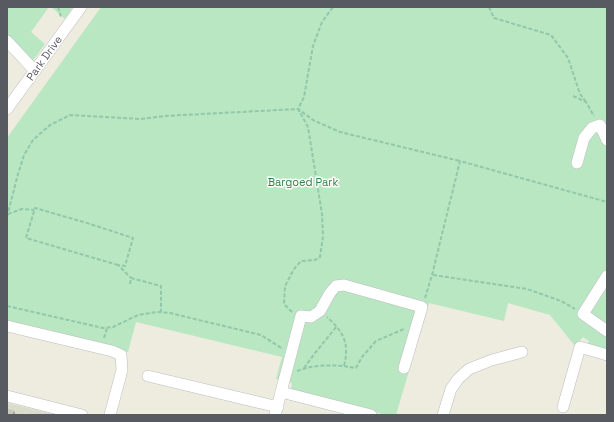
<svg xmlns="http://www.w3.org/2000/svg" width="614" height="422" font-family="'Space Grotesk',sans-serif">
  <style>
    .education { fill: #dcdccd }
    .green { fill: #b8e7c1 }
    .building { fill: #c9c8be; filter: url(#shadow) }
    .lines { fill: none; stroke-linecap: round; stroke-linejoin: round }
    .minor-casing { stroke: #bcbdc4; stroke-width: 12 }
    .path { stroke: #91c8ab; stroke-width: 2; stroke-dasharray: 4 2; stroke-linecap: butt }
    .minor { stroke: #fff; stroke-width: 11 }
    .labels { text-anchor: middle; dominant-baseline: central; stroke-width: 3; stroke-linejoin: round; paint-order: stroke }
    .street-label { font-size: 11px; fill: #585a61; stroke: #fff }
    .park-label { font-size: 11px; fill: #2d8441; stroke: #fff }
  </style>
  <defs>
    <filter id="shadow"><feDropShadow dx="4" dy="2" stdDeviation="0" flood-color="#0004"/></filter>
  </defs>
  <rect width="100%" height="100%" fill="#edecde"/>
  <path class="education" d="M 7,403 L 57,415 L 7,415 Z"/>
  <g class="green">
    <path d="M 7,7 L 49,7 L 31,32 L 45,44 L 31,63 L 7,37 Z"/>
    <path d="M 51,7 L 73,7 L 65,19 Z"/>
    <path d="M 101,7 L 607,7 L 607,327 L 591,326 L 607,337 L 607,353 L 588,344 L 589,341 L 583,337 L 575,346 L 550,315 L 508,303 L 504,321 L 429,303 L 396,415 L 386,415 L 291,389 L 292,383 L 276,379 L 282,357 L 136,322 L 128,352 L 7,322 L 7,138 Z"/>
  </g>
  <path class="building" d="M 7,409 L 14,410 L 12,415 L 7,415 Z"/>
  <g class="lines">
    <defs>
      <g id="minor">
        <path d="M 7,41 L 35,71"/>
        <path d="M 7,109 L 81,7"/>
        <path d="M 577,163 L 584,138 L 592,128 L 600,125 L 607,140"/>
        <path d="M 607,276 L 583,314 L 607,331"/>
        <path d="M 7,326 L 112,351 L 121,355 L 122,370 L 110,415"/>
        <path d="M 148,376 L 278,407"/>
        <path d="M 281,392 L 371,415"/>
        <path d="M 7,396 L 82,415"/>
        <path d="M 563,407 L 580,347 L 607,355"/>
        <path d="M 275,415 L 301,316 L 311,317 L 320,311 L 330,293 L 336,286 L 344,285 L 422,307 L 404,368"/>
        <path d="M 443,415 L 451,389 L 458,379 L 469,369 L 492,360 L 522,352"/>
      </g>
    </defs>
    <use href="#minor" class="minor-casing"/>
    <g class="path">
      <path d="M 58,7 L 61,17"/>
      <path d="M 489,7 L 494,18 L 551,35 L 568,58 L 580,94 L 586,102"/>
      <path d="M 573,96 L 586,102 L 594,116"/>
      <path d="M 8,214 L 22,209 L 34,210"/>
      <path d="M 7,217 L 18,174 L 24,155 L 33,140 L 50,125 L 70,115 L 141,119 L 164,116 L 298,109 L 313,120 L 340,132 L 460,161"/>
      <path d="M 118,265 L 26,238 L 35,208 L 87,223 L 133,238 L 125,266 L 118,265 L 131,278"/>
      <path d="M 433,275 L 527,289 L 561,301 L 575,309"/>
      <path d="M 130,284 L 131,278 L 161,286 L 161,312"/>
      <path d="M 425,298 L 432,275 L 460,161 L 607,202"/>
      <path d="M 7,306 L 103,328 L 113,327 L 138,315 L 157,312 L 170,313 L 261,335 L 283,349"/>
      <path d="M 292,312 L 284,304 L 285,286 L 294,269 L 301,261 L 315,260 L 320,257 L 323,236 L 322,214 L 308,127 L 298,109 L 304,97 L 313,46 L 322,22 L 333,7"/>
      <path d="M 104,338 L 107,328"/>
      <path d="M 344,366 L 356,368 L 362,357 L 376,341 L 404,329"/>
      <path d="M 304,368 L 315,353 L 337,326"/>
      <path d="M 297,371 C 312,365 328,365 344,366 C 345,361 346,357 346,353 C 347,337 338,327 327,317"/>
    </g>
    <use href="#minor" class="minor"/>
  </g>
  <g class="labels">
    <g class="street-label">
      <text transform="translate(44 58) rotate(-54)">Park Drive</text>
    </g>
    <g class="park-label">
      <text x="303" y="182">Bargoed Park</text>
    </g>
  </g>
  <rect width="614" height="422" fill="none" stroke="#585a61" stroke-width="16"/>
</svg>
